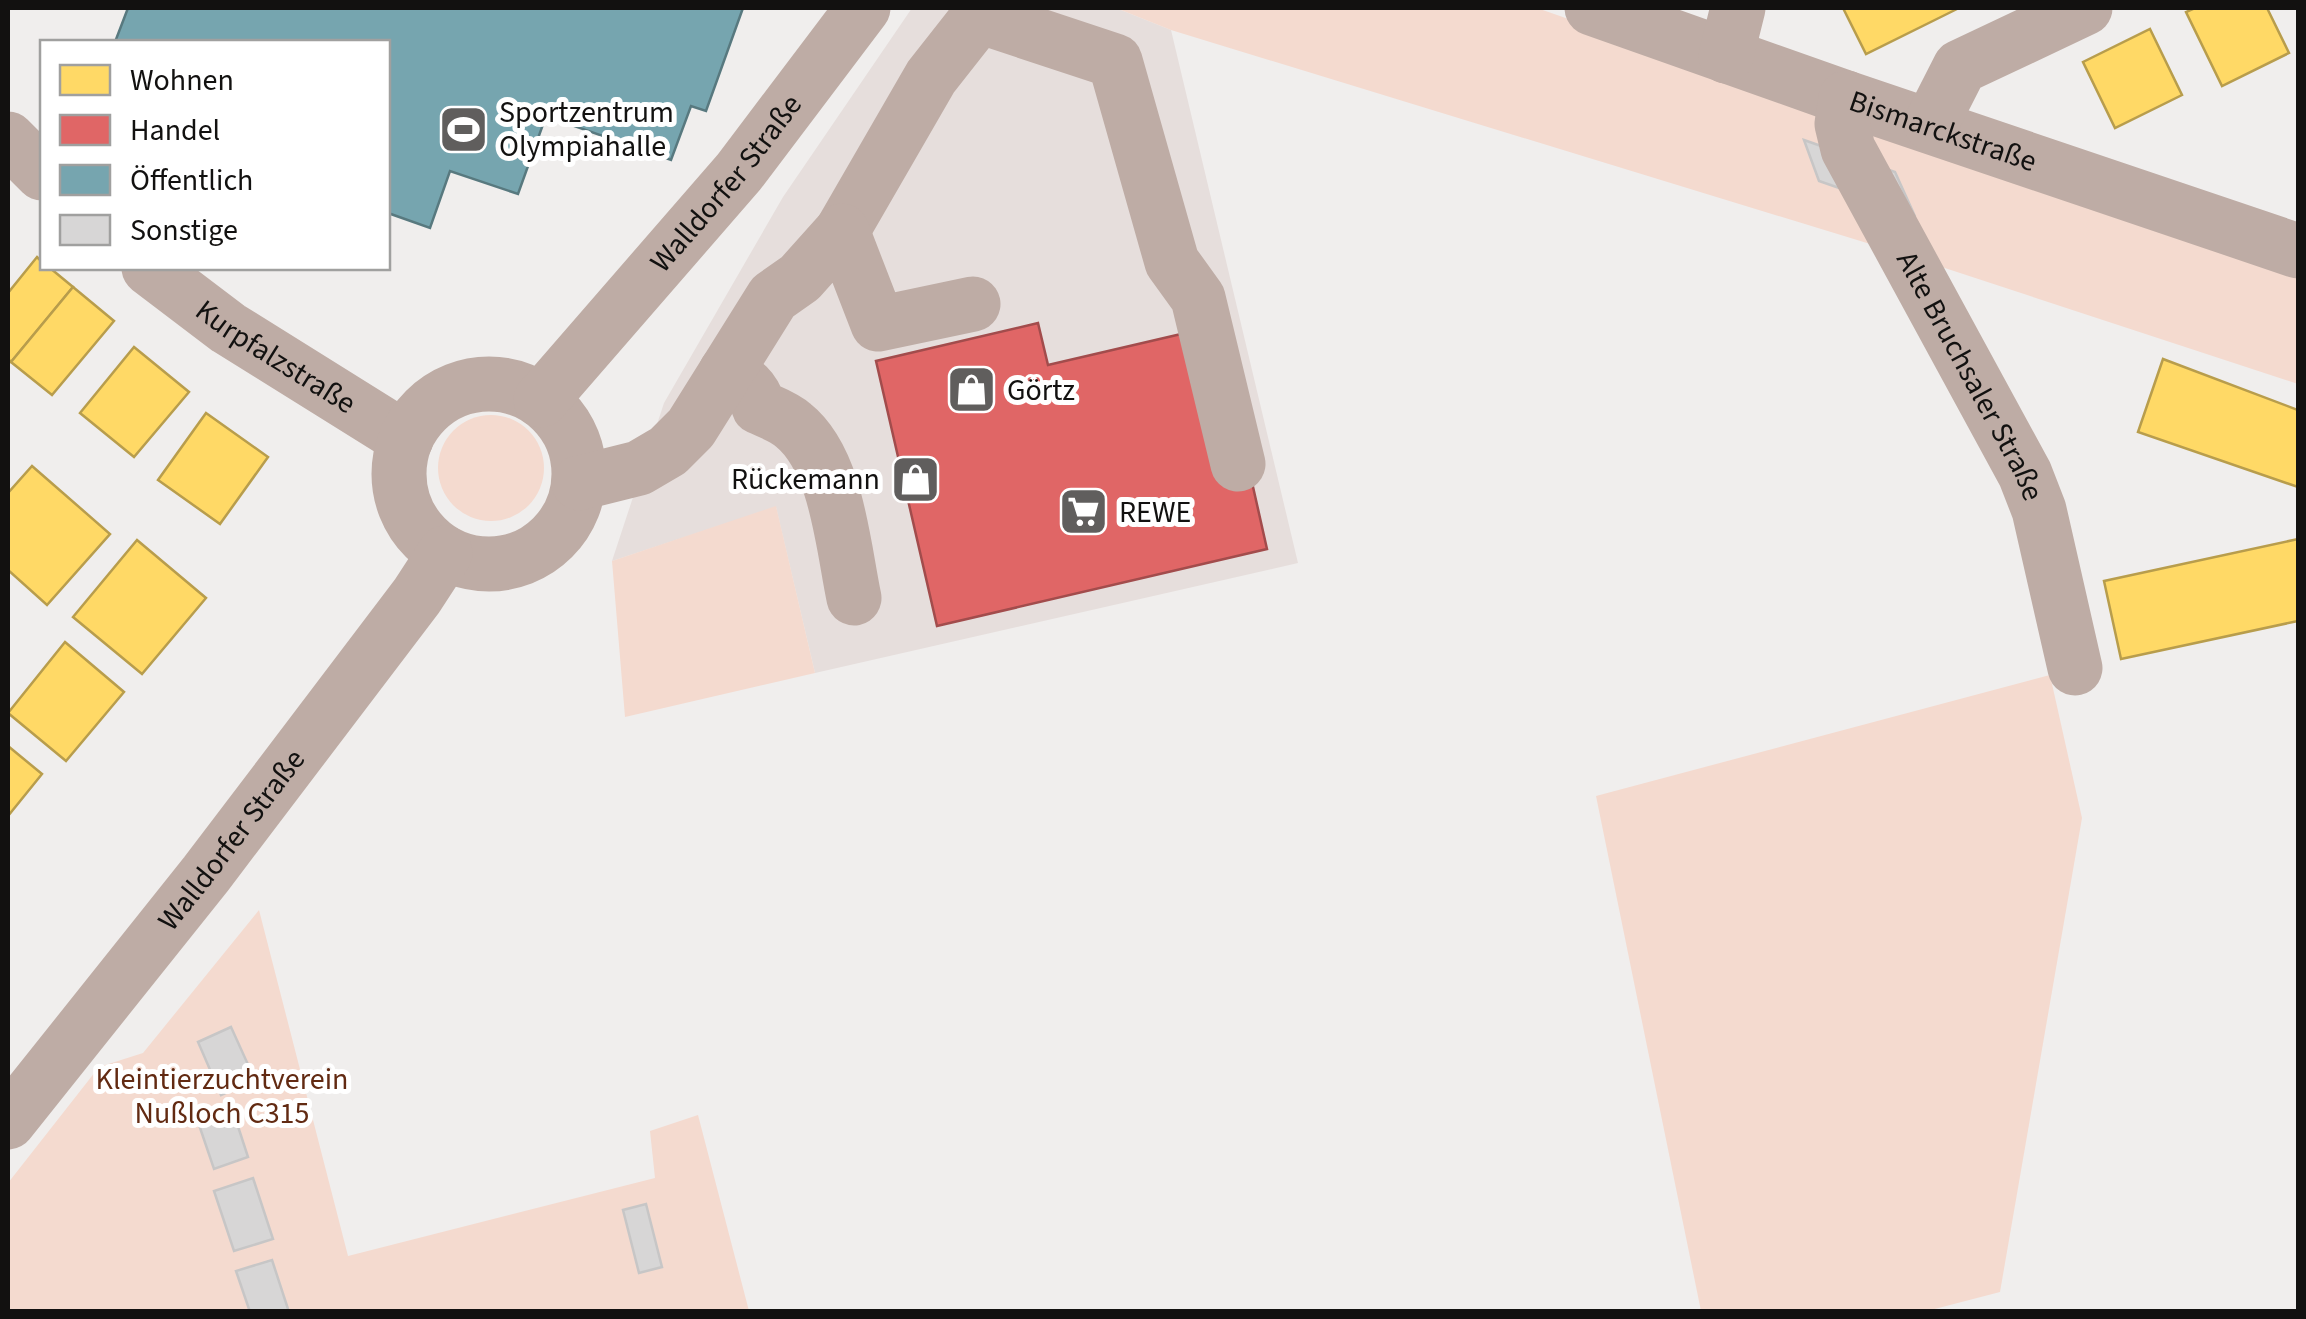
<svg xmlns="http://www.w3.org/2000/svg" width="2306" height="1319" font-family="'Source Sans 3',sans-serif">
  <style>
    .built { fill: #e6dedc }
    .green { fill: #f4dacf }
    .homes { fill: #ffd966; stroke: #b89d4c; stroke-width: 2.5 }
    .shops { fill: #e06666; stroke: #a24c4c; stroke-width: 2.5 }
    .public { fill: #76a5af; stroke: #58797f; stroke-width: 2.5 }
    .building { fill: #d7d6d6; stroke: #c7c6c6; stroke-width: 2.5 }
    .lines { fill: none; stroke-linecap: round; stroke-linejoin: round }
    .minor { stroke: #beaca5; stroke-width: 55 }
    .labels { text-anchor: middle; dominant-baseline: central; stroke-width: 10; stroke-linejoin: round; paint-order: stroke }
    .poi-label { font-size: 30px; fill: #121110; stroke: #fff; text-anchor: start }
    .street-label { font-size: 30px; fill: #121110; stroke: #fff }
    .park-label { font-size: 30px; fill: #622a12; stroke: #fff }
  </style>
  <rect width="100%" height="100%" fill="#f0eeed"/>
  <path class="built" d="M 912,8 L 1116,8 L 1171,30 L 1298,563 L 815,673 L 776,507 L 612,561 L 664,403 L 783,197 Z"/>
  <g class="green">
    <path d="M 1116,8 L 1537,8 L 2298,274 L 2298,384 L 1893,251 L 1171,30 Z"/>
    <circle cx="491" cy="468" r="53"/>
    <path d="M 776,506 L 815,673 L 625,717 L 612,561 Z"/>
    <path d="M 2050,675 L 2082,818 L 2000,1292 L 1927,1311 L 1701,1311 L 1596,796 Z"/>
    <path d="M 259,910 L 348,1256 L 655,1178 L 650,1131 L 698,1115 L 749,1311 L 8,1311 L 8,1183 L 99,1067 L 143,1053 Z"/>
  </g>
  <g class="homes">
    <path d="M 1843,8 L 1959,8 L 1866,54 Z"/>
    <path d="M 2195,8 L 2267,8 L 2289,53 L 2222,86 L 2186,12 Z"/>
    <path d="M 2150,29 L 2182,95 L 2115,128 L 2083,62 Z"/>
    <path d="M 37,257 L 42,262 L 42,268 L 50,268 L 73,287 L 11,362 L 8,359 L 8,293 Z"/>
    <path d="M 73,287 L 114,321 L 52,395 L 11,362 Z"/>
    <path d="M 134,347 L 189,392 L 134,457 L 80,413 Z"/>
    <path d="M 2163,359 L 2298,410 L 2298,487 L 2138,432 Z"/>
    <path d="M 206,413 L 268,457 L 220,524 L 158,480 Z"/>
    <path d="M 32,466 L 110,534 L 47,605 L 8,570 L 8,493 Z"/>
    <path d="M 2298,539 L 2298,621 L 2121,659 L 2104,581 Z"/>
    <path d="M 137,540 L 206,598 L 142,674 L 73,617 Z"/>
    <path d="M 65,642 L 124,692 L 66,761 L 8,713 Z"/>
    <path d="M 8,746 L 42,774 L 8,816 Z"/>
  </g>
  <path class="shops" d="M 1038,323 L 1048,365 L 1194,331 L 1249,469 L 1267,549 L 937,626 L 876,361 Z"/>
  <path class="public" d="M 128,8 L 743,8 L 706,111 L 691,106 L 671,160 L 546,116 L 518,194 L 450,171 L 430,228 L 388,213 L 388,42 L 115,42 Z"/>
  <g class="building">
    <path d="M 1804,140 L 1895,172 L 1914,214 L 1819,181 Z"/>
    <path d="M 231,1027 L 255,1080 L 221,1095 L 198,1042 Z"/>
    <path d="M 232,1108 L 248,1157 L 214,1169 L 197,1119 Z"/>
    <path d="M 253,1178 L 273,1239 L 234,1251 L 214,1191 Z"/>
    <path d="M 646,1204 L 662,1267 L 639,1273 L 623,1210 Z"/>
    <path d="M 272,1260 L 289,1312 L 250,1312 L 236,1271 Z"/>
  </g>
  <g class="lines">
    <g class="minor">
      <path id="s1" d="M 1592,8 L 1846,98 L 2298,251"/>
      <path d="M 1726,56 L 1738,8"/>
      <path id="s2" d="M 1846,98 L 1842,124 L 1848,149 L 2025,474 L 2039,510 L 2075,668"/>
      <path d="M 1931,124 L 1960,67 L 2085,8"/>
      <path d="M 8,139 L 42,173"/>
      <path d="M 842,231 L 931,77 L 979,16 L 1115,61 L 1172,262 L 1198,298 L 1238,464"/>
      <path id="s3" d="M 149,268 L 228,328 L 406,439"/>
      <path d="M 726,372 C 743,382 753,387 759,407 C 770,412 784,417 793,425 C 837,460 843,546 854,598"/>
      <circle cx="489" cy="474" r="90"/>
      <path id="s4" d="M 541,400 L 739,172 L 863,8"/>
      <path d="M 579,483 L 639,468 L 668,451 L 691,428 L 773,297 L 800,278 L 842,231 L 878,324 L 973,304"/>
      <path id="s5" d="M 8,1122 L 206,874 L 417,596 L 445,553"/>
    </g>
  </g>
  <defs>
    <symbol id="stadium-square" viewBox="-11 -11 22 22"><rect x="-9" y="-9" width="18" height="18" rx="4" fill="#605e5d" stroke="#fff"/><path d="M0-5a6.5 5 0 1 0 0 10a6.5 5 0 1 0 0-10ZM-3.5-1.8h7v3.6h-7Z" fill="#fff"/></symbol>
    <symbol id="shop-square" viewBox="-11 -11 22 22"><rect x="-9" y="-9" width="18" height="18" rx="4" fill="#605e5d" stroke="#fff"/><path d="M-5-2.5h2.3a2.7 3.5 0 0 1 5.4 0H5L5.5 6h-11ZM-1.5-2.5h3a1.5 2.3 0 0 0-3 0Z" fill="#fff"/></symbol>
    <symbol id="supermarket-square" viewBox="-11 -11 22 22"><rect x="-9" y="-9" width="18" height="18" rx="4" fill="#605e5d" stroke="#fff"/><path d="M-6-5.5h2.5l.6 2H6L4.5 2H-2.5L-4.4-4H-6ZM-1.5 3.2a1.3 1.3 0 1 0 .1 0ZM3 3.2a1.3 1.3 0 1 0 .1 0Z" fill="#fff"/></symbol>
  </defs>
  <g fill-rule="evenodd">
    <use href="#stadium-square" x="436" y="102" width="55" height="55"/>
    <use href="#shop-square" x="944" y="362" width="55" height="55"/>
    <use href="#shop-square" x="888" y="452" width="55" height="55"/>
    <use href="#supermarket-square" x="1056" y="484" width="55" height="55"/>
  </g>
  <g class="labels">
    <g class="poi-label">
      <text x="499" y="112">Sportzentrum<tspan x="499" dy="34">Olympiahalle</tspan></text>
      <text x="1007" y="390">Görtz</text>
      <text x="880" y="479" text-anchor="end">Rückemann</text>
      <text x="1119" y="512">REWE</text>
    </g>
    <g class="street-label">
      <text stroke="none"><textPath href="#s1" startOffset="372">Bismarckstraße</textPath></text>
      <text stroke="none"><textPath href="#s4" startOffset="285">Walldorfer Straße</textPath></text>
      <text stroke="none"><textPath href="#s3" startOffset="155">Kurpfalzstraße</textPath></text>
      <text stroke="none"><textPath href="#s2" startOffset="310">Alte Bruchsaler Straße</textPath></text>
      <text stroke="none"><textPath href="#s5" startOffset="360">Walldorfer Straße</textPath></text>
    </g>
    <g class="park-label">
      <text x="222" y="1079">Kleintierzuchtverein<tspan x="222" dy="34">Nußloch C315</tspan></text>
    </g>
  </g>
  <rect width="2306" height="1319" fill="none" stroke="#121110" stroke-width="20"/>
  <rect x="40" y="40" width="350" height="230" fill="#ffffff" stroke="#a0a09f" stroke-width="2.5"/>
  <rect x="60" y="65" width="50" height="30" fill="#ffd966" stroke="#a0a09f" stroke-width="2.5"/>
  <text x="130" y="90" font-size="30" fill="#121110">Wohnen</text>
  <rect x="60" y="115" width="50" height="30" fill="#e06666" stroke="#a0a09f" stroke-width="2.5"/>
  <text x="130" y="140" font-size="30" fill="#121110">Handel</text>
  <rect x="60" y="165" width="50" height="30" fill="#76a5af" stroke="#a0a09f" stroke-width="2.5"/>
  <text x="130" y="190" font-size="30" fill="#121110">Öffentlich</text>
  <rect x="60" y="215" width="50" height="30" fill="#d7d6d6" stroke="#a0a09f" stroke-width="2.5"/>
  <text x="130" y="240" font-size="30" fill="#121110">Sonstige</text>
</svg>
